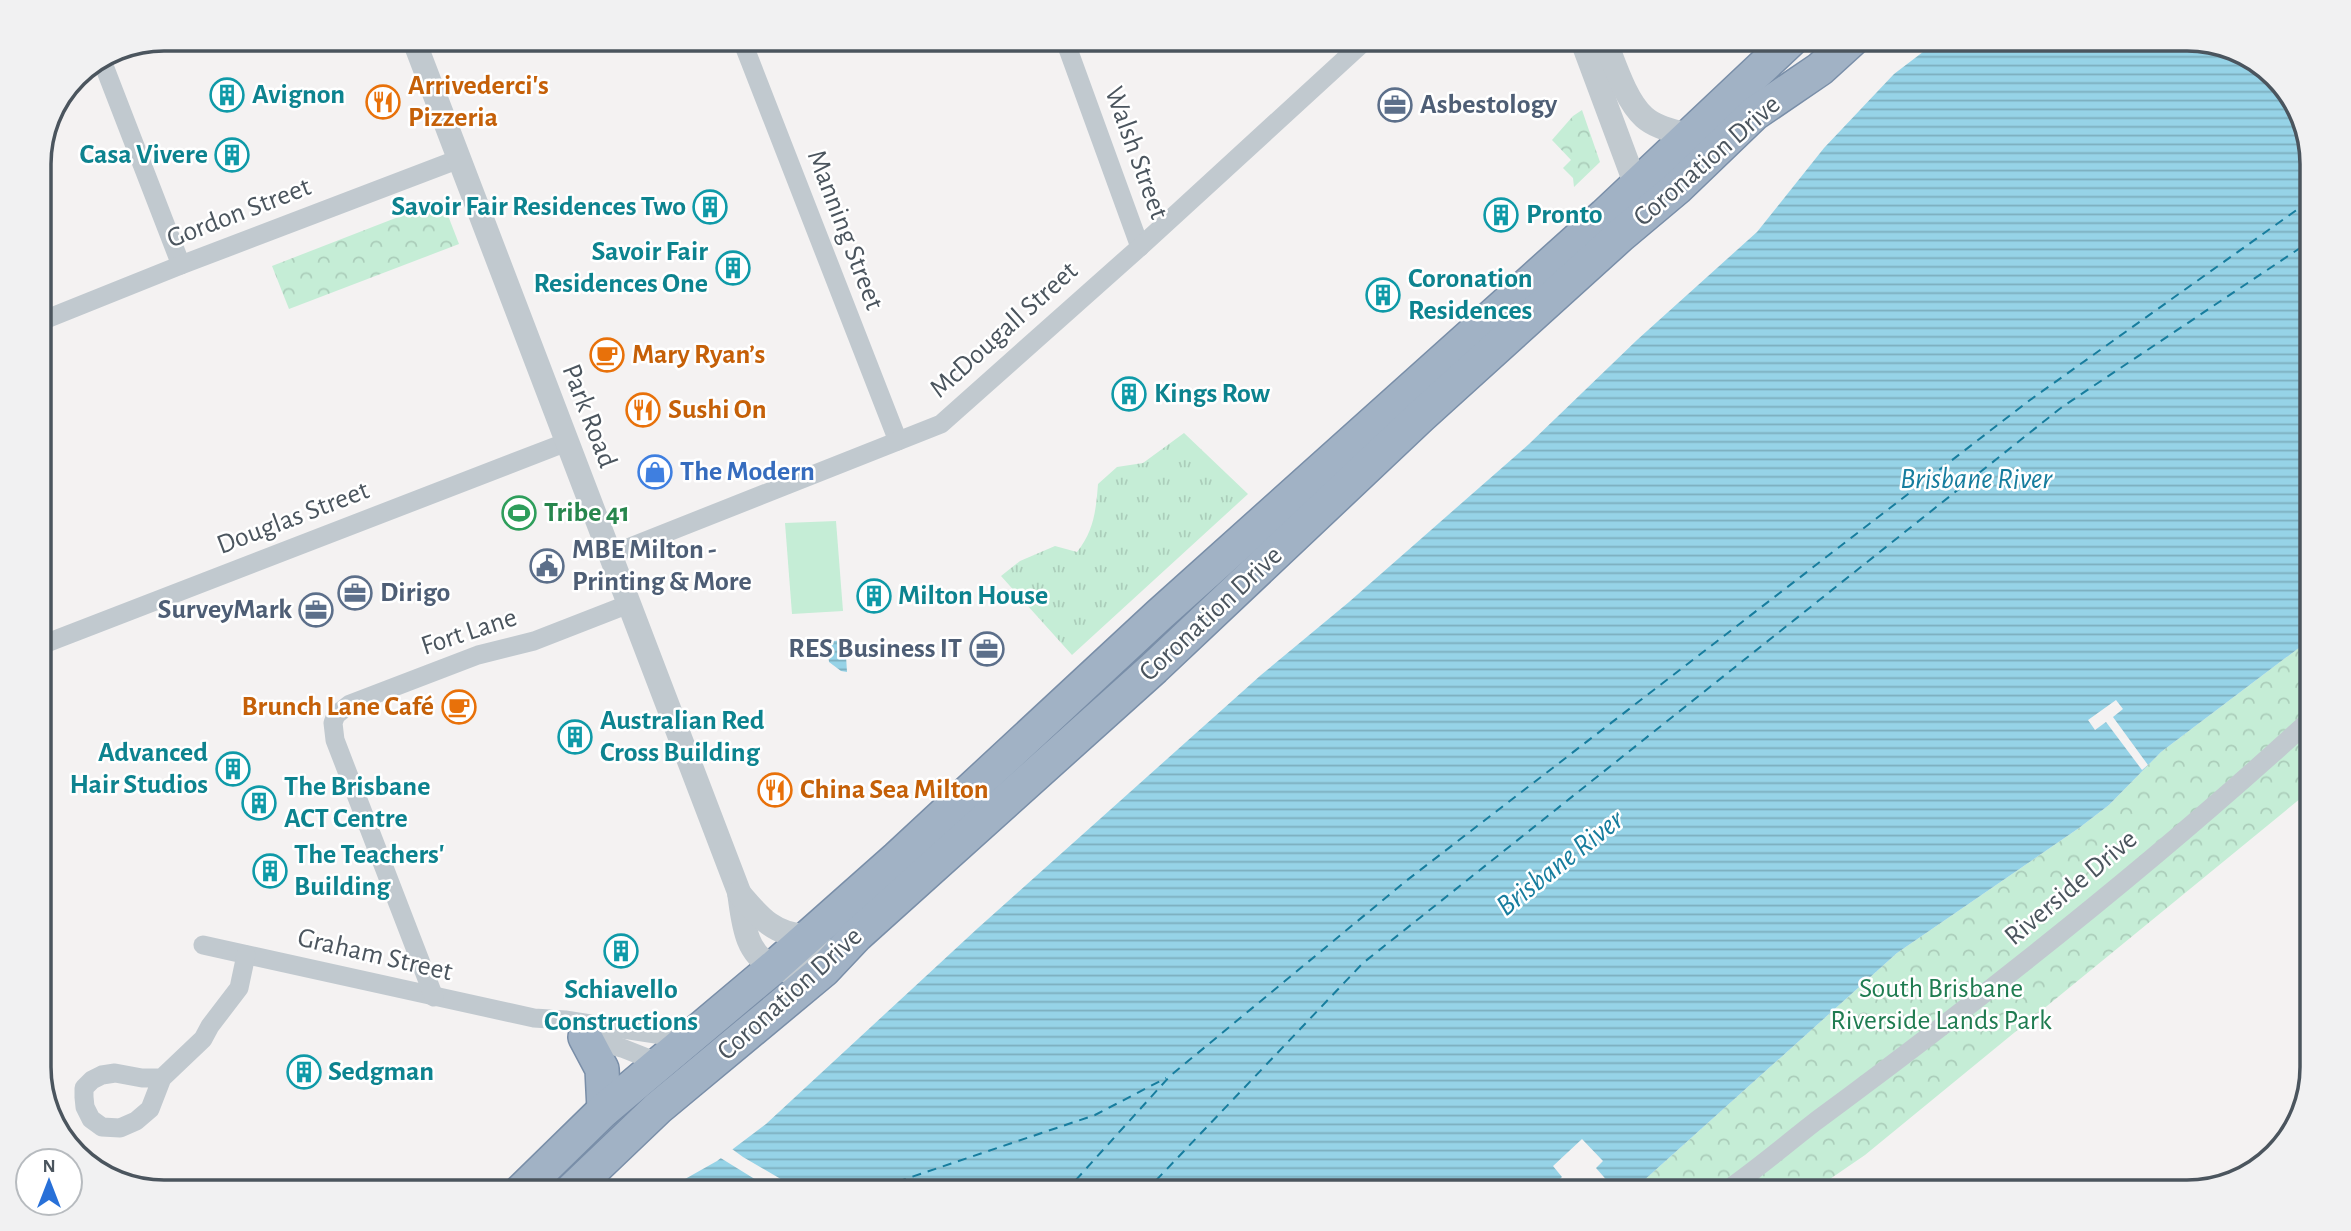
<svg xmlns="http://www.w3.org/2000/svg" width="2351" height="1231" font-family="'Alegreya Sans',sans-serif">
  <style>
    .grass { fill: url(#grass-tufts) }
    .park { fill: url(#park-crowns) }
    .pitch { fill: #c5edd6 }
    .water { fill: url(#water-rules) }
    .pier { fill: #f4f2f2 }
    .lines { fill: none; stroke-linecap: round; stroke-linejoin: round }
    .ferry { stroke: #177d9e; stroke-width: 2; stroke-dasharray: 9 7; stroke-linecap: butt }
    .trunk-casing { stroke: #798ea8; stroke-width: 36 }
    .minor { stroke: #c1c9cf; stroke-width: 19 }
    .tertiary { stroke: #c1c9cf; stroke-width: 24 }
    .trunk { stroke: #a1b2c5; stroke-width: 33 }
    .labels { text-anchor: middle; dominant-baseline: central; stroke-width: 5; stroke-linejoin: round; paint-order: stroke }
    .food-label { font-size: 28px; font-weight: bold; fill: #c56008; stroke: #fff; text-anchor: start }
    .culture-label { font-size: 28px; font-weight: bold; fill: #0d838f; stroke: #fff; text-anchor: start }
    .service-label { font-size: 28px; font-weight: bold; fill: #4e5e75; stroke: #fff; text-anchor: start }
    .street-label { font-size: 28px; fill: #4b555e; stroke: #fff }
    .shop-label { font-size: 28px; font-weight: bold; fill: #366cbe; stroke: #fff; text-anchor: start }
    .leisure-label { font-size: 28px; font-weight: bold; fill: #27864d; stroke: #fff; text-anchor: start }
    .park-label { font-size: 28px; fill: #1f7c51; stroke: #fff }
    .water-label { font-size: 30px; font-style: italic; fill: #177d9e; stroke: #fff }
    .rim { fill: none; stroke: #4b555e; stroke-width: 3.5 }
  </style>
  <defs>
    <pattern id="grass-tufts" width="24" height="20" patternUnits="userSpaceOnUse" patternTransform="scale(1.75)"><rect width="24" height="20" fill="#c5edd6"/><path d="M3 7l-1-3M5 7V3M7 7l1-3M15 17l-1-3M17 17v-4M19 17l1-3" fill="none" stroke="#abcdba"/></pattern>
    <pattern id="park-crowns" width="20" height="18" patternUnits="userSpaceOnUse" patternTransform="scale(1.75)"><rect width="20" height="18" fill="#c5edd6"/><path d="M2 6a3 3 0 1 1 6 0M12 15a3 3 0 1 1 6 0" fill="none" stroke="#abcdba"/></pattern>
    <pattern id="water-rules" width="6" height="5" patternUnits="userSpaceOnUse" patternTransform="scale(1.75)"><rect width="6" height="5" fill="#96d3e7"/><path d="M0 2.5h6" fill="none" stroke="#7caebe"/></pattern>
  </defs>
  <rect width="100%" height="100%" fill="#f4f2f2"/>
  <path class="grass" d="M 1184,433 L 1248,494 L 1072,655 L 1001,576 L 1020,561 L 1055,546 L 1077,552 C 1094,531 1096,510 1098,484 L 1117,467 L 1143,463 Z"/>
  <g class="park">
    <path d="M 1582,110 L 1600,162 L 1574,187 L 1573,178 L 1563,168 L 1571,160 L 1552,140 L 1573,116 Z"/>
    <path d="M 442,200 L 459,244 L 289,309 L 272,266 Z"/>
    <path d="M 2312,638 L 2312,789 L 1865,1155 L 1811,1192 L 1631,1192 L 1897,953 L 2079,828 L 2109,805 L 2161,752 Z"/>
  </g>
  <path class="pitch" d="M 836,521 L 843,611 L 792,614 L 785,523 Z"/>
  <g class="water">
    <path d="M 1940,39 L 2187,39 L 2243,52 L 2292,94 L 2312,156 L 2312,638 L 2161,752 L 2109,805 L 2079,828 L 1897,953 L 1631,1192 L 662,1192 L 717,1161 L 766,1124 L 978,928 L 1261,675 L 1349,602 L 1529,444 L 1637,340 L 1757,232 L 1824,148 L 1894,74 Z"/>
    <path d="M 845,640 L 847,672 L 841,671 L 829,662 L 828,652 L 822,642 Z"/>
  </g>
  <g class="pier">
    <path d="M 2116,700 L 2123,709 L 2113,717 L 2148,765 L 2142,770 L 2106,722 L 2095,730 L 2088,720 Z"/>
    <path d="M 1582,1139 L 1603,1161 L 1596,1168 L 1617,1192 L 1599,1192 L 1594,1187 L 1573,1187 L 1568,1182 L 1557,1192 L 1532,1192 L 1540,1185 L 1546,1191 L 1562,1177 L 1553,1166 Z"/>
    <path d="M 732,1149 L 743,1157 L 803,1192 L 776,1192 L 719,1157 Z"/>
  </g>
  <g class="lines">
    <g class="ferry">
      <path d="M 867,1192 L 1095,1115 L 1166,1078"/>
      <path d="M 1065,1192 L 1170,1076 L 1406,881 L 2030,400 L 2312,199"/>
      <path d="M 1145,1192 L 1363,963 L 2062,407 L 2312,240"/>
    </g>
    <defs>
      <g id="trunk">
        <path d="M 585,1037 L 602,1069 L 604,1110"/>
        <path d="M 520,1192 L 604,1110 L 774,967 L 897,858 L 1159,615 L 1605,215 L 1793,38"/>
        <path d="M 570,1192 L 658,1108 L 824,970 L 857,935 L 1154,668 L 1420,417 L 1621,235 L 1677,188 L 1754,114 L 1820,69 L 1854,38"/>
      </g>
    </defs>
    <use href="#trunk" class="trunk-casing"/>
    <g class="minor">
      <path d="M 741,38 L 898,441"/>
      <path d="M 1064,38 L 1140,247"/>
      <path d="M 101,58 L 181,265"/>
      <path d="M 39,322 L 181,265 L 459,159"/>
      <path d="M 610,555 L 941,424 L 1140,247 L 1368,38"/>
      <path d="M 39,646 L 567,442"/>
      <path d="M 203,945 L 534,1018 L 565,1020 L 688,1039"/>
      <path d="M 434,997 L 335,740 L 333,723 L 336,715 L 350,704 L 478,655 L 534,641 L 629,604"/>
      <path d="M 584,1037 L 622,1048 L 665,1065"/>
      <path d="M 162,1078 L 142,1078 L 115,1073 L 102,1075 L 92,1080 L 84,1088 L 84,1097 L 85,1107 L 91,1119 L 102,1127 L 120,1128 L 136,1121 L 150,1109 L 162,1078 L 203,1039 L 210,1026 L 239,988 L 246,955"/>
      <path d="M 1724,1192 C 1756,1170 1785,1145 1816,1121 C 1987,995 2155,862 2312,718"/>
    </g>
    <g class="tertiary">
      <path d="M 413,38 L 739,892 C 743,921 745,957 776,967 C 783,970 792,972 798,970 C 809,966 817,956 826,950"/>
      <path d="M 1581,38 L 1641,199"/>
      <path d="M 1604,38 C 1614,62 1625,100 1644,117 C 1656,128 1675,131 1690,136"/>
      <path d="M 739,893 C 759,917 776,937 810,936"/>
    </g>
    <use href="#trunk" class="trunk"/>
  </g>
  <defs>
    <symbol id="building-ring" viewBox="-11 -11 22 22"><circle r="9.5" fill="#fff" stroke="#0f9aa8" stroke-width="1.5"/><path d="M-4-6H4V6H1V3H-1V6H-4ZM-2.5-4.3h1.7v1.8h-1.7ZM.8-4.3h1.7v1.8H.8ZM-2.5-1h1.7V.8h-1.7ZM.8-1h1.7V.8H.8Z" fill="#0f9aa8"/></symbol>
    <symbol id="restaurant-ring" viewBox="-11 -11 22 22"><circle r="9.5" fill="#fff" stroke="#e8710a" stroke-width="1.5"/><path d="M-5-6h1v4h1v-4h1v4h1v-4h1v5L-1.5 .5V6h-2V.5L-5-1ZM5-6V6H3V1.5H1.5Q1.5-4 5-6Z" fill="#e8710a"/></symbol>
    <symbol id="office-ring" viewBox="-11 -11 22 22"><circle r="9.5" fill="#fff" stroke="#5c6f8a" stroke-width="1.5"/><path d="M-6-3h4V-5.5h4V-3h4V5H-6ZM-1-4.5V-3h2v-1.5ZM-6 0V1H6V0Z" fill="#5c6f8a"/></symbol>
    <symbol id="cafe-ring" viewBox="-11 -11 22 22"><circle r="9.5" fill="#fff" stroke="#e8710a" stroke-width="1.5"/><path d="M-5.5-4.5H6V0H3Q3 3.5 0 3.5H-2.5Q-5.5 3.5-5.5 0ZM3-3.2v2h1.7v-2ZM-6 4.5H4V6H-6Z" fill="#e8710a"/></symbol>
    <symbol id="shop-ring" viewBox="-11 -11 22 22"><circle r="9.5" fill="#fff" stroke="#3f7fe0" stroke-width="1.5"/><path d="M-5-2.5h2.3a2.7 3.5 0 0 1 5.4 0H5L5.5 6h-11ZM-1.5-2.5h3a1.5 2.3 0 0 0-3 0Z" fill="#3f7fe0"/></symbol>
    <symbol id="stadium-ring" viewBox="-11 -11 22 22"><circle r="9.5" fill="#fff" stroke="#2e9e5b" stroke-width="1.5"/><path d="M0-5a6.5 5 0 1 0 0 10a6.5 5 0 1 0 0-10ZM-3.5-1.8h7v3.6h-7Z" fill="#2e9e5b"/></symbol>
    <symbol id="civic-ring" viewBox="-11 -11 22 22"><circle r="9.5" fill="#fff" stroke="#5c6f8a" stroke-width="1.5"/><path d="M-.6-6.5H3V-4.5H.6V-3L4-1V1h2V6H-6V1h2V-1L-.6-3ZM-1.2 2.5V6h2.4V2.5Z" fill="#5c6f8a"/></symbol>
  </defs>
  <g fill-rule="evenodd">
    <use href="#building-ring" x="208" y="76" width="38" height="38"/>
    <use href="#restaurant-ring" x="364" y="83" width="38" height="38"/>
    <use href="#office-ring" x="1376" y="86" width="38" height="38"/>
    <use href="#building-ring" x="213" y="136" width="38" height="38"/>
    <use href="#building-ring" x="691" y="188" width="38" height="38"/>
    <use href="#building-ring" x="1482" y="196" width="38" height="38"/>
    <use href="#building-ring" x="714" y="249" width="38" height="38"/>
    <use href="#building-ring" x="1364" y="276" width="38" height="38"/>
    <use href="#cafe-ring" x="588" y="336" width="38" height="38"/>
    <use href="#building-ring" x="1110" y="375" width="38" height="38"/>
    <use href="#restaurant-ring" x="624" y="391" width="38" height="38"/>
    <use href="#shop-ring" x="636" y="453" width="38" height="38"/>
    <use href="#stadium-ring" x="500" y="494" width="38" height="38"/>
    <use href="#civic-ring" x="528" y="547" width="38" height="38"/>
    <use href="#office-ring" x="336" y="574" width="38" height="38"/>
    <use href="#building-ring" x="855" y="577" width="38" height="38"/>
    <use href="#office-ring" x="297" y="591" width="38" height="38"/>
    <use href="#office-ring" x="968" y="630" width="38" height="38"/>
    <use href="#cafe-ring" x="440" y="688" width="38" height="38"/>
    <use href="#building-ring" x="556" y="718" width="38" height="38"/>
    <use href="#building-ring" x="214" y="750" width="38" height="38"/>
    <use href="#restaurant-ring" x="756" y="771" width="38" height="38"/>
    <use href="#building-ring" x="240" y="784" width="38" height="38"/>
    <use href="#building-ring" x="251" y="852" width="38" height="38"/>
    <use href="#building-ring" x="602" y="932" width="38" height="38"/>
    <use href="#building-ring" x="285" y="1053" width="38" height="38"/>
  </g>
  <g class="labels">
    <g class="food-label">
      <text x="408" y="86">Arrivederci's<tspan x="408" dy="32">Pizzeria</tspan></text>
      <text x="632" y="355">Mary Ryan’s</text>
      <text x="668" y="410">Sushi On</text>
      <text x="434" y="707" text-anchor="end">Brunch Lane Café</text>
      <text x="800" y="790">China Sea Milton</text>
    </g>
    <g class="culture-label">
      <text x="252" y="95">Avignon</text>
      <text x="208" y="155" text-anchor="end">Casa Vivere</text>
      <text x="686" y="207" text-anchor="end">Savoir Fair Residences Two</text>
      <text x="1526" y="215">Pronto</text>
      <text x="708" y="252" text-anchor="end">Savoir Fair<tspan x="708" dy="32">Residences One</tspan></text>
      <text x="1408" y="279">Coronation<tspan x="1408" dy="32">Residences</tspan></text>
      <text x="1154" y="394">Kings Row</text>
      <text x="898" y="596">Milton House</text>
      <text x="600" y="721">Australian Red<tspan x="600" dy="32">Cross Building</tspan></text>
      <text x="208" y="753" text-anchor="end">Advanced<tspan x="208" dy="32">Hair Studios</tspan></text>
      <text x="284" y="787">The Brisbane<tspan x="284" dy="32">ACT Centre</tspan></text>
      <text x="294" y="855">The Teachers'<tspan x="294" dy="32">Building</tspan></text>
      <text x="621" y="990" text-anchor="middle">Schiavello<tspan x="621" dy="32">Constructions</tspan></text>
      <text x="328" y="1072">Sedgman</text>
    </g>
    <g class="service-label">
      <text x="1420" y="105">Asbestology</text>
      <text x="572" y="550">MBE Milton -<tspan x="572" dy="32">Printing &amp; More</tspan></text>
      <text x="380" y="593">Dirigo</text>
      <text x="292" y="610" text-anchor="end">SurveyMark</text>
      <text x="962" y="649" text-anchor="end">RES Business IT</text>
    </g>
    <g class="street-label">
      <text transform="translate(1136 153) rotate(70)">Walsh Street</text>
      <text transform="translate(1707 161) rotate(-41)">Coronation Drive</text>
      <text transform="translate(239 213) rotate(-21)">Gordon Street</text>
      <text transform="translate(845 230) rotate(69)">Manning Street</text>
      <text transform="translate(1004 330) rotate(-42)">McDougall Street</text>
      <text transform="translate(589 416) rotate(69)">Park Road</text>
      <text transform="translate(293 518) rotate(-21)">Douglas Street</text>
      <text transform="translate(1211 614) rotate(-43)">Coronation Drive</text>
      <text transform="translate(469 632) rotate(-18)">Fort Lane</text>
      <text transform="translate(2071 888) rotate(-40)">Riverside Drive</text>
      <text transform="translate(375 955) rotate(13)">Graham Street</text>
      <text transform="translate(790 994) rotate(-42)">Coronation Drive</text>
    </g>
    <g class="shop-label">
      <text x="680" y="472">The Modern</text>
    </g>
    <g class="leisure-label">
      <text x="544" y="513">Tribe 41</text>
    </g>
    <g class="park-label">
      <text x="1941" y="989">South Brisbane<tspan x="1941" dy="32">Riverside Lands Park</tspan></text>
    </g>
    <g class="water-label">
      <text x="1976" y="479">Brisbane River</text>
      <text transform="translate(1560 863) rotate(-38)">Brisbane River</text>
    </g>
  </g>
  <path d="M0 0H2351V1231H0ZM164 51H2187A113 113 0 0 1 2300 164V1067A113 113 0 0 1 2187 1180H164A113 113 0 0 1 51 1067V164A113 113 0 0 1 164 51Z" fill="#f1f1f2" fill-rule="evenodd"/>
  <path class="rim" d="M164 51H2187A113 113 0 0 1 2300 164V1067A113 113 0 0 1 2187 1180H164A113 113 0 0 1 51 1067V164A113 113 0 0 1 164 51Z"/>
  <g transform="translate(49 1182)"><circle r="33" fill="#ffffff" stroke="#b7bbbf" stroke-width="2"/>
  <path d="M0-5L12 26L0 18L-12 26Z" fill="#2870d8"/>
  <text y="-10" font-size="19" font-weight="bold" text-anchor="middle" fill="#4b555e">N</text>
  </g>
</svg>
